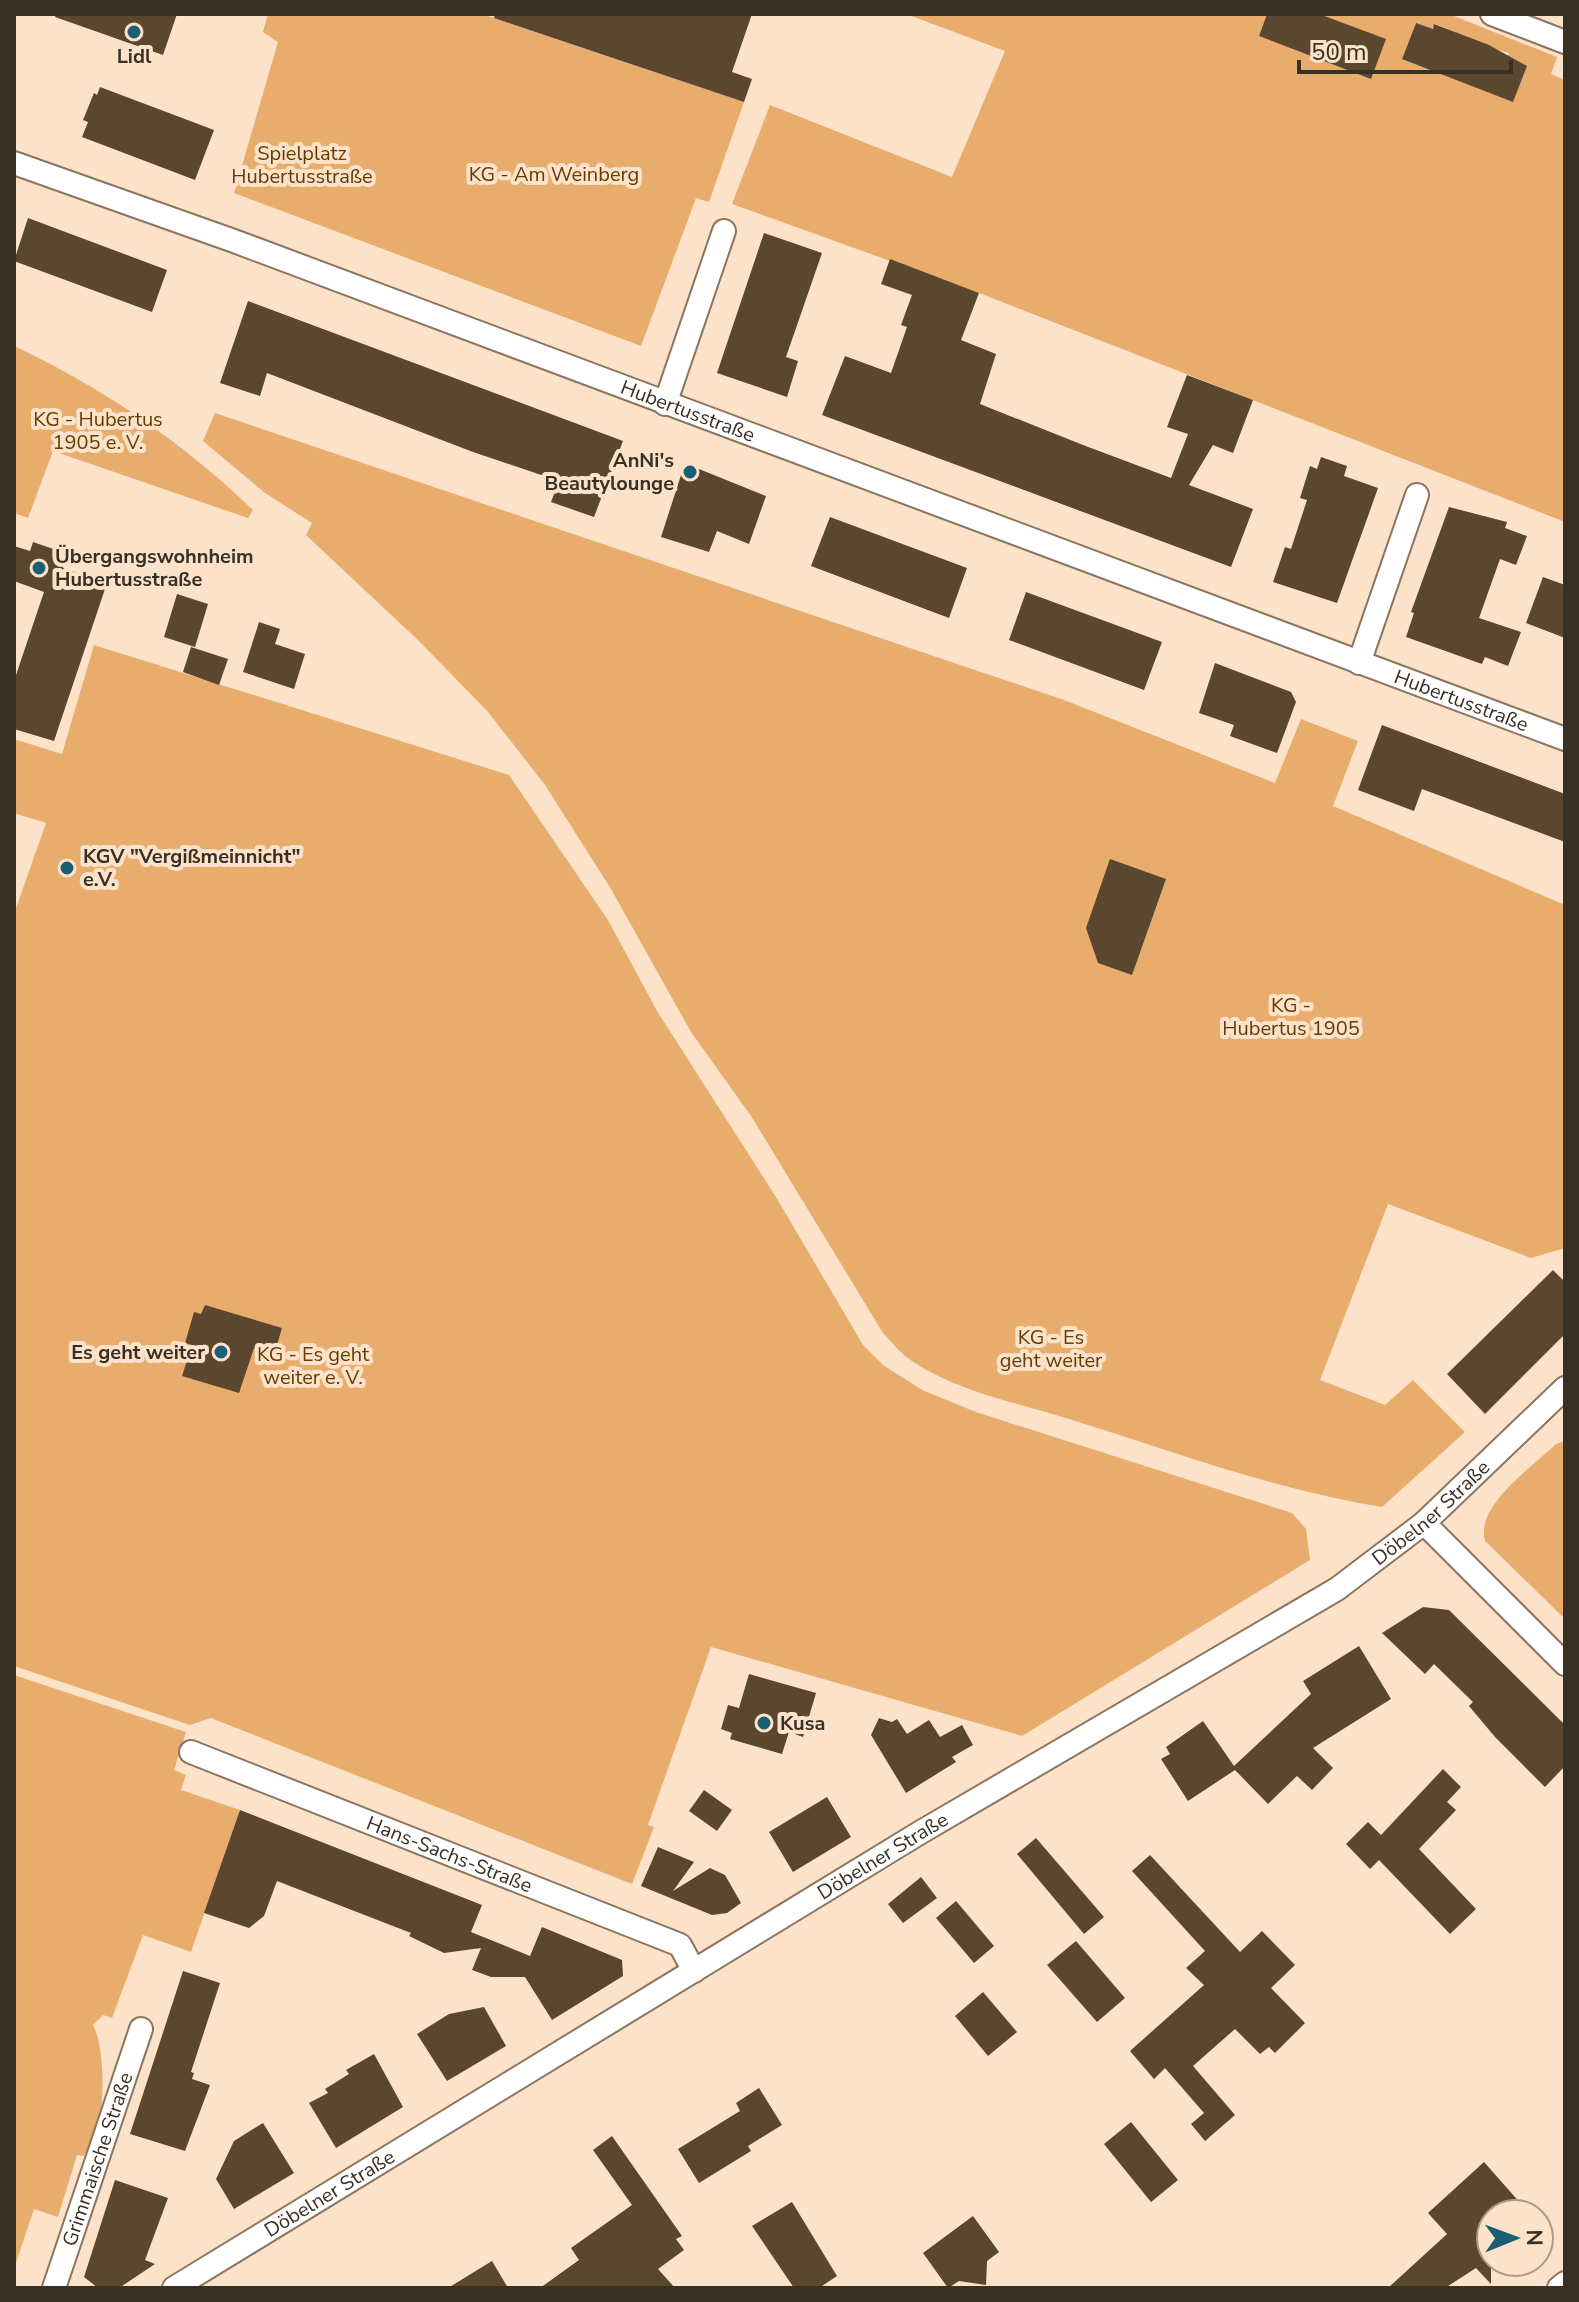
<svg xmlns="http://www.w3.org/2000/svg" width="1579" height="2302" font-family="'Nunito Sans',sans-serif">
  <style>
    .green { fill: #e8ad6c; fill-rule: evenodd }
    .building { fill: #5b4630 }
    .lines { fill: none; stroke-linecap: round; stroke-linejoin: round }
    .street-casing { stroke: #8c755e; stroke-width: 26 }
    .street { stroke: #fff; stroke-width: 22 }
    .poi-dot { fill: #1b5f72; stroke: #fce2c9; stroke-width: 3 }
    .labels { text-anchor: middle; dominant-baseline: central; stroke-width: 8; stroke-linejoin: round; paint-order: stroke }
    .poi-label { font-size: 20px; font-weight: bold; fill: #382f25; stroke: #fce2c9; text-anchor: start }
    .park-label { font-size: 20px; fill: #643c06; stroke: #fce2c9 }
    .street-label { font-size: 20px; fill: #382f25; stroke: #fce2c9 }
  </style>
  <rect width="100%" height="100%" fill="#fce2c9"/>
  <g class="green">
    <path d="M 268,14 L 482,14 L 744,102 L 709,202 L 696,198 L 641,346 L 234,193 L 278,42 L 263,32 Z"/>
    <path d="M 906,14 L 1267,14 L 1259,36 L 1371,78 L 1319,14 L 1449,14 L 1557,57 L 1551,74 L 1565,80 L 1565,522 L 979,293 L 732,204 L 770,105 L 952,177 L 1005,51 ZM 1416,23 L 1432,29 L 1435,24 L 1456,32 L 1454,38 L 1509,53 L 1507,58 L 1402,59 Z"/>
    <path d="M 14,346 C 103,388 181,441 253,510 L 248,518 L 53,451 L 28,518 L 14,513 Z"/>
    <path d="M 215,413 L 1064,700 L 1275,783 L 1301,719 L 1358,741 L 1333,806 L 1565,905 L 1565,1248 L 1531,1258 L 1388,1204 L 1320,1380 L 1385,1405 L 1413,1380 L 1465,1432 L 1382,1507 C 1275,1490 1172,1451 1069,1419 C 1018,1403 954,1391 909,1359 C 899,1352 891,1341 883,1333 L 751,1116 L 691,1032 L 611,889 L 545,785 L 488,712 L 420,642 L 306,535 L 312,523 L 265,493 L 203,441 Z"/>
    <path d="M 94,645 L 509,775 L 608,920 L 657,1011 L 776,1197 L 863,1345 L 883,1365 L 922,1390 L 976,1412 L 1292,1513 L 1306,1529 L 1310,1560 L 1022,1736 L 711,1647 L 648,1825 L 654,1827 L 632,1884 L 211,1718 L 190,1725 L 14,1666 L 14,914 L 46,823 L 14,813 L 14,739 L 62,754 Z"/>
    <path d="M 1565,1441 L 1565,1619 L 1485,1541 C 1475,1506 1532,1467 1556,1444 Z"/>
    <path d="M 14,1675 L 186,1732 L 174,1770 L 186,1775 L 181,1790 L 240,1810 L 191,1952 L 143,1935 L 112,2018 L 103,2015 L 93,2025 C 107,2051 107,2136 83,2156 L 77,2155 L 58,2217 L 34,2209 L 14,2269 Z"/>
  </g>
  <g class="building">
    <path d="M 56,14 L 177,14 L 163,55 L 55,17 Z"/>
    <path d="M 495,14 L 752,14 L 732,72 L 752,79 L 744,102 L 494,18 Z"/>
    <path d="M 1267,14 L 1319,14 L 1386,39 L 1371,79 L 1259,36 Z"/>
    <path d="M 1416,23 L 1433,29 L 1434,24 L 1489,45 L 1527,66 L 1513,102 L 1402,59 Z"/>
    <path d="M 100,87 L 214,130 L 195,180 L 82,137 L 88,122 L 83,120 L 94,93 L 97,95 Z"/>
    <path d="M 28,218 L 167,270 L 152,312 L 14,261 Z"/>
    <path d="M 764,233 L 822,253 L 786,357 L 798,361 L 787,397 L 717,373 Z"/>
    <path d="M 890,259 L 979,293 L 961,340 L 996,354 L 980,404 L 1083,445 L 1171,478 L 1188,434 L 1167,427 L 1187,375 L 1253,400 L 1233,453 L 1213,445 L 1189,485 L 1253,509 L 1231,567 L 822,415 L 845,356 L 891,373 L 907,327 L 901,325 L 912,295 L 881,284 Z"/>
    <path d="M 248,301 L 623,441 L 594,517 L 551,502 L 559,481 L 473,452 L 267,373 L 260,396 L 220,383 Z"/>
    <path d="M 1321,457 L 1347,466 L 1344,476 L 1378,488 L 1337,603 L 1273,582 L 1285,547 L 1291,549 L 1307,500 L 1300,498 L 1310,466 L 1317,469 Z"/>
    <path d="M 694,467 L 766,496 L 749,544 L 717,531 L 709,552 L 661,537 L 682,472 Z"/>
    <path d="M 1449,507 L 1507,522 L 1505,528 L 1527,536 L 1516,565 L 1500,559 L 1479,618 L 1521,632 L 1508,666 L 1485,657 L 1482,664 L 1406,637 L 1414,613 L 1411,612 Z"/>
    <path d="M 830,517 L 967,568 L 949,618 L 811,566 Z"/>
    <path d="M 33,542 L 68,554 L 63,568 L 107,583 L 54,741 L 14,729 L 14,681 L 44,592 L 14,581 L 14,546 L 30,551 Z"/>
    <path d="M 1543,577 L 1565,585 L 1565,638 L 1526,623 Z"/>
    <path d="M 1026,592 L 1162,642 L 1144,690 L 1009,640 Z"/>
    <path d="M 177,594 L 208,604 L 195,647 L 164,637 Z"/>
    <path d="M 259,622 L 280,629 L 275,644 L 305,654 L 294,689 L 243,672 Z"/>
    <path d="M 191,647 L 228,659 L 219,685 L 183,672 Z"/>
    <path d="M 1215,663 L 1291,692 L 1296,702 L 1277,753 L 1230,736 L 1234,725 L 1199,713 Z"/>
    <path d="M 1382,725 L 1565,794 L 1565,842 L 1422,789 L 1414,811 L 1358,790 Z"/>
    <path d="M 1110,859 L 1166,879 L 1132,975 L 1098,963 L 1086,928 Z"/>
    <path d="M 1553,1270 L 1565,1282 L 1565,1334 L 1485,1414 L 1447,1374 Z"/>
    <path d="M 205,1305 L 282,1328 L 274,1355 L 254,1348 L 239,1393 L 182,1376 L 192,1345 L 185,1343 L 194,1312 L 201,1314 Z"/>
    <path d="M 1423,1607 L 1449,1610 L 1565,1725 L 1565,1766 L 1545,1787 L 1495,1737 L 1469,1706 L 1473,1702 L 1434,1664 L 1425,1674 L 1382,1633 Z"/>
    <path d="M 1359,1646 L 1391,1699 L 1313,1748 L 1333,1768 L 1312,1790 L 1297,1776 L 1268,1804 L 1235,1770 L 1188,1801 L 1161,1759 L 1170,1754 L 1166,1747 L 1203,1721 L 1234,1766 L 1311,1694 L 1303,1681 Z"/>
    <path d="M 749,1674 L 816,1693 L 803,1737 L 789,1732 L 782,1754 L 730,1739 L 732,1733 L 721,1729 L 728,1705 L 739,1708 Z"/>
    <path d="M 879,1718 L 892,1722 L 897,1719 L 907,1734 L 929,1720 L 940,1737 L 962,1725 L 973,1745 L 952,1757 L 956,1762 L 906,1793 L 871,1735 Z"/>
    <path d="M 1443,1769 L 1461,1787 L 1447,1802 L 1456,1810 L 1419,1849 L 1476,1909 L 1450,1934 L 1379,1860 L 1370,1869 L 1346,1844 L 1368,1822 L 1381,1835 Z"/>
    <path d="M 704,1790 L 732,1810 L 717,1831 L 689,1811 Z"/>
    <path d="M 827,1797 L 851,1837 L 793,1872 L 769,1832 Z"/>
    <path d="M 240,1810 L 482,1905 L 471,1932 L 530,1956 L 542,1927 L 622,1960 L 623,1976 L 552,2020 L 525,1977 L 491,1977 L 472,1970 L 481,1948 L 444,1953 L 409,1936 L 411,1933 L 277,1881 L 264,1916 L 249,1928 L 204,1913 Z"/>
    <path d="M 1036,1838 L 1104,1917 L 1084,1934 L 1017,1854 Z"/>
    <path d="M 658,1847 L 694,1862 L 673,1891 L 710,1868 L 725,1875 L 741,1903 L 727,1913 L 712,1915 L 641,1886 Z"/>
    <path d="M 1150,1855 L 1240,1952 L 1262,1931 L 1295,1965 L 1271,1988 L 1305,2023 L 1275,2053 L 1269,2047 L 1260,2054 L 1235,2029 L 1193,2066 L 1235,2115 L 1205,2141 L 1191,2124 L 1204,2113 L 1165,2068 L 1154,2079 L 1130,2051 L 1204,1985 L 1186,1968 L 1205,1951 L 1132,1871 Z"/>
    <path d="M 921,1877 L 937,1898 L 903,1923 L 888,1904 Z"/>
    <path d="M 956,1901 L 994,1946 L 974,1963 L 936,1918 Z"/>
    <path d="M 1076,1941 L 1125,1998 L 1097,2022 L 1047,1965 Z"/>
    <path d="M 183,1971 L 220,1983 L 191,2072 L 194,2073 L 192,2079 L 210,2085 L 185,2151 L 130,2134 Z"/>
    <path d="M 983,1992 L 1017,2032 L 988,2056 L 955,2016 Z"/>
    <path d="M 484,2007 L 506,2046 L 447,2081 L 417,2034 L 449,2014 Z"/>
    <path d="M 374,2054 L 403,2107 L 336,2148 L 309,2103 L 328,2093 L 325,2089 L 349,2074 L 346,2070 Z"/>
    <path d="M 759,2088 L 782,2125 L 748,2146 L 751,2151 L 699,2183 L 678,2149 L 740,2111 L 736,2103 Z"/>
    <path d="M 1131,2122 L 1178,2180 L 1151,2202 L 1104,2144 Z"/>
    <path d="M 263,2123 L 294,2173 L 234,2209 L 216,2179 L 234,2141 Z"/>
    <path d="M 612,2136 L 682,2236 L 676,2239 L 684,2250 L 658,2269 L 675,2288 L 540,2288 L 579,2260 L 571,2248 L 632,2205 L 593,2150 Z"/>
    <path d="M 1484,2162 L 1530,2214 L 1491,2214 L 1491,2284 L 1476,2268 L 1445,2288 L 1388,2288 L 1447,2234 L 1428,2213 Z"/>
    <path d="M 115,2180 L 168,2198 L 145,2260 L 155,2264 L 119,2288 L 98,2288 L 84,2277 Z"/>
    <path d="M 792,2202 L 837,2276 L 819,2288 L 794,2288 L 752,2226 Z"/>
    <path d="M 973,2216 L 999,2252 L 987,2261 L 986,2285 L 959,2281 L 948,2288 L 923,2253 Z"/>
    <path d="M 492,2261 L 508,2288 L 448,2288 Z"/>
  </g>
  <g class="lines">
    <defs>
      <g id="street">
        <path d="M 1492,14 L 1565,42"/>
        <path id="s1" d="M 14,163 L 234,241 L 1565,739"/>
        <path d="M 665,404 L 724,231"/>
        <path d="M 1359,663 L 1417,495"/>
        <path d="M 1424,1523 L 1565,1664"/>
        <path id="s2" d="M 191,1752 L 680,1945 L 694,1971"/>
        <path id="s3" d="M 54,2288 L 141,2029"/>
        <path id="s4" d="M 174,2288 L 921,1832 L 1337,1589 L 1424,1523 L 1565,1388"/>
        <path d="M 1559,2288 L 1565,2283"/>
      </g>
    </defs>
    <use href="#street" class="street-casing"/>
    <use href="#street" class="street"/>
  </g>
  <g class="poi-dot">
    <circle cx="134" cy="32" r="8"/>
    <circle cx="690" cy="472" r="8"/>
    <circle cx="39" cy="568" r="8"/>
    <circle cx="67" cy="868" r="8"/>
    <circle cx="221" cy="1352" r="8"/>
    <circle cx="764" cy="1723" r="8"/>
  </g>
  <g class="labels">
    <g class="poi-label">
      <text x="134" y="56" text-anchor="middle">Lidl</text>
      <text x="674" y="460" text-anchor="end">AnNi's<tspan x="674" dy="23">Beautylounge</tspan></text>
      <text x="55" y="556">Übergangswohnheim<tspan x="55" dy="23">Hubertusstraße</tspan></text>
      <text x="83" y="856">KGV "Vergißmeinnicht"<tspan x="83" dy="23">e.V.</tspan></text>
      <text x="205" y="1352" text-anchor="end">Es geht weiter</text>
      <text x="780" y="1723">Kusa</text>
    </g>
    <g class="park-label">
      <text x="302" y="153">Spielplatz<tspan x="302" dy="23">Hubertusstraße</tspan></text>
      <text x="554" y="174">KG - Am Weinberg</text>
      <text x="98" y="419">KG - Hubertus<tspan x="98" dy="23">1905 e. V.</tspan></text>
      <text x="1291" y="1005">KG -<tspan x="1291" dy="23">Hubertus 1905</tspan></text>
      <text x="1051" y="1337">KG - Es<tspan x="1051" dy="23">geht weiter</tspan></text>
      <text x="313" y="1354">KG - Es geht<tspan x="313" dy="23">weiter e. V.</tspan></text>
    </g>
    <g class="street-label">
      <text stroke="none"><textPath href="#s1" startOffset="718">Hubertusstraße</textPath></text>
      <text stroke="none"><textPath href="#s1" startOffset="1544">Hubertusstraße</textPath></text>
      <text stroke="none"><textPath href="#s4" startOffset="1478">Döbelner Straße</textPath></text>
      <text stroke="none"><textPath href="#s2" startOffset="278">Hans-Sachs-Straße</textPath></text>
      <text stroke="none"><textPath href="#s4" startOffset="830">Döbelner Straße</textPath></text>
      <text stroke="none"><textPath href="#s3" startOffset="136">Grimmaische Straße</textPath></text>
      <text stroke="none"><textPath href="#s4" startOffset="182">Döbelner Straße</textPath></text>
    </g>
  </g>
  <rect width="1579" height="2302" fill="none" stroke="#382f25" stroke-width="32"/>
  <g transform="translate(1515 2238) rotate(89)"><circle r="38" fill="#fce2c9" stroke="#ae9a87" stroke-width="2"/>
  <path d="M0-6L14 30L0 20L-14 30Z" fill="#1b5f72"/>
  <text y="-12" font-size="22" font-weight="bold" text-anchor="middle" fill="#382f25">N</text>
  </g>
  <path d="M1299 60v12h212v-12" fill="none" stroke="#382f25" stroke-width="4"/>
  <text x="1311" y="60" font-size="24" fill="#382f25" stroke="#fce2c9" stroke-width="6" paint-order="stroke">50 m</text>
</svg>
